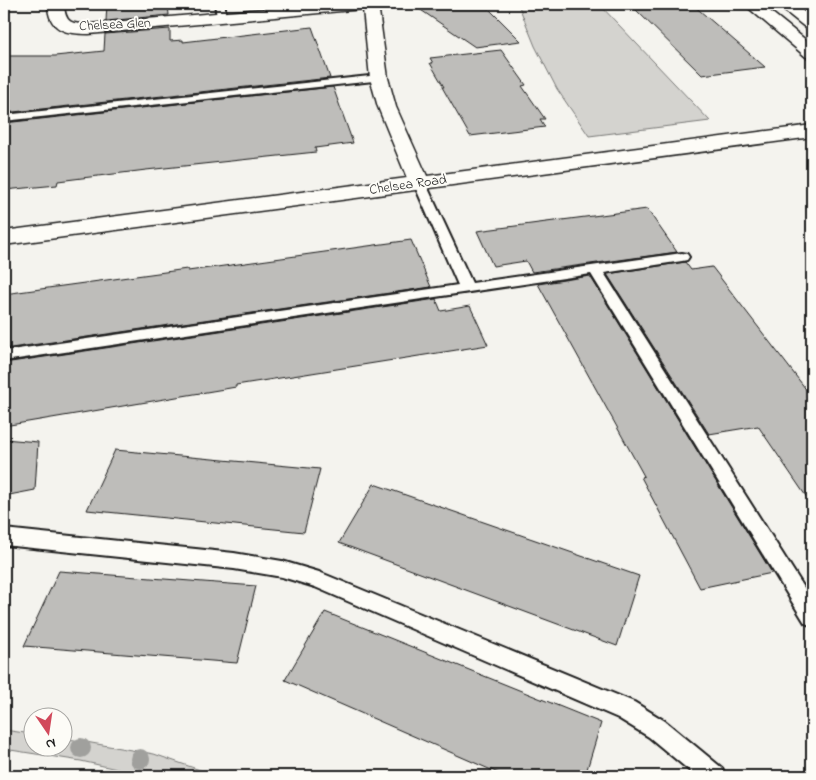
<svg xmlns="http://www.w3.org/2000/svg" width="816" height="780" font-family="'Indie Flower',sans-serif">
  <style>
    .green { fill: #d4d3cf; stroke: #787876 }
    .building { fill: #bebdba; stroke: #1c1c1c }
    .lines { fill: none; stroke-linecap: round; stroke-linejoin: round }
    .lane-casing { stroke: #1c1c1c; stroke-width: 4 }
    .street-casing { stroke: #1c1c1c; stroke-width: 3 }
    .lane { fill: #fdfcf7; fill-rule: evenodd }
    .street { fill: #fdfcf7; fill-rule: evenodd }
    .tree { fill: #a0a09d }
    .labels { text-anchor: middle; dominant-baseline: central; stroke-width: 4; stroke-linejoin: round; paint-order: stroke }
    .far-street-label { font-size: 14px; fill: #1c1c1c; stroke: #fdfcf7 }
  </style>
  <rect width="100%" height="100%" fill="#f4f3ee"/>
  <filter id="ink" filterUnits="userSpaceOnUse"><feTurbulence type="fractalNoise" baseFrequency=".02" numOctaves="2"/><feDisplacementMap in="SourceGraphic" scale="10" xChannelSelector="R" yChannelSelector="G"/><feConvolveMatrix kernelMatrix="1 2 1 2 8 2 1 2 1" color-interpolation-filters="sRGB"/></filter>
  <g filter="url(#ink)">
    <g class="green">
      <path d="M 518,4 L 599,4 L 710,121 L 589,136 L 557,89 L 535,46 Z"/>
      <path d="M 4,730 L 32,734 L 32,748 L 62,748 L 63,738 L 154,754 L 217,776 L 148,776 L 81,761 L 4,749 Z"/>
    </g>
    <g class="building">
      <path d="M 107,4 L 168,4 L 169,15 L 106,21 Z"/>
      <path d="M 412,4 L 484,4 L 521,41 L 475,47 Z"/>
      <path d="M 630,4 L 692,4 L 765,67 L 702,75 Z"/>
      <path d="M 312,27 L 330,78 L 4,113 L 4,56 L 55,56 L 104,51 L 105,34 L 170,29 L 170,41 L 183,40 L 183,42 Z"/>
      <path d="M 501,50 L 526,85 L 522,86 L 545,119 L 540,119 L 545,127 L 470,136 L 442,87 L 444,87 L 430,63 L 433,63 L 430,58 Z"/>
      <path d="M 333,87 L 353,143 L 315,148 L 316,152 L 146,170 L 58,181 L 57,185 L 4,190 L 4,123 Z"/>
      <path d="M 647,209 L 677,252 L 532,272 L 526,261 L 493,266 L 477,231 Z"/>
      <path d="M 411,240 L 431,287 L 4,349 L 4,294 L 187,269 L 188,271 Z"/>
      <path d="M 685,262 L 691,270 L 712,267 L 812,397 L 812,505 L 758,426 L 709,434 L 607,274 Z"/>
      <path d="M 590,276 L 772,573 L 700,588 L 641,477 L 644,476 L 538,284 Z"/>
      <path d="M 436,299 L 441,311 L 470,306 L 488,345 L 236,385 L 236,387 L 4,426 L 4,363 Z"/>
      <path d="M 4,439 L 38,442 L 35,490 L 4,496 Z"/>
      <path d="M 115,450 L 320,469 L 304,532 L 87,510 Z"/>
      <path d="M 374,484 L 639,576 L 617,646 L 339,543 Z"/>
      <path d="M 59,571 L 256,586 L 237,663 L 24,646 Z"/>
      <path d="M 325,612 L 601,723 L 585,776 L 505,776 L 285,680 Z"/>
    </g>
    <g class="lines">
      <defs>
        <g id="lane">
          <path d="M 215,4 L 225,4 L 225,19 L 222,20 L 217,17 Z"/>
          <path d="M 379,75 L 384,78 L 383,80 L 4,121 L 4,115 Z"/>
          <path d="M 420,180 L 426,184 L 472,283 L 682,253 L 687,254 L 689,257 L 687,260 L 682,261 L 604,273 L 812,600 L 812,626 L 805,623 L 591,274 L 4,361 L 4,351 L 458,285 L 414,184 Z"/>
          <path d="M 4,529 L 234,553 L 282,561 L 319,572 L 634,702 L 665,721 L 722,768 L 726,776 L 696,776 L 649,737 L 618,718 L 315,587 L 282,577 L 234,569 L 4,545 Z"/>
        </g>
        <g id="street">
          <path d="M 48,4 L 64,4 C 65,23 71,24 89,24 L 321,4 L 378,4 L 388,78 L 396,107 L 427,176 L 812,125 L 812,137 L 4,245 L 4,231 L 407,178 L 378,107 L 370,78 L 363,9 L 89,34 C 67,34 48,31 48,4 Z"/>
          <path d="M 744,4 L 761,4 L 812,45 L 812,58 L 806,57 Z"/>
          <path d="M 776,4 L 794,4 L 812,18 L 812,30 L 806,28 Z"/>
        </g>
      </defs>
      <use href="#lane" class="lane-casing"/>
      <use href="#street" class="street-casing"/>
      <use href="#lane" class="lane"/>
      <use href="#street" class="street"/>
    </g>
    <g class="tree">
      <circle cx="81" cy="748" r="10"/>
      <circle cx="140" cy="759" r="10"/>
    </g>
  </g>
  <g class="labels">
    <g class="far-street-label">
      <text transform="translate(115 25) rotate(-3)">Chelsea Glen</text>
      <text transform="translate(408 185) rotate(-8)">Chelsea Road</text>
    </g>
  </g>
  <rect width="816" height="780" fill="none" stroke="#fdfcf7" stroke-width="20"/>
  <rect x="10" y="10" width="796" height="760" fill="none" stroke="#1c1c1c" stroke-width="2" filter="url(#ink)"/>
  <g transform="translate(48 732) rotate(167)"><circle r="24" fill="#fdfcf7" stroke="#a3a29f"/>
  <path d="M0-4L9 19L0 12L-9 19Z" fill="#d1495b"/>
  <text y="-8" font-size="14" font-weight="bold" text-anchor="middle" fill="#1c1c1c">N</text>
  </g>
</svg>
